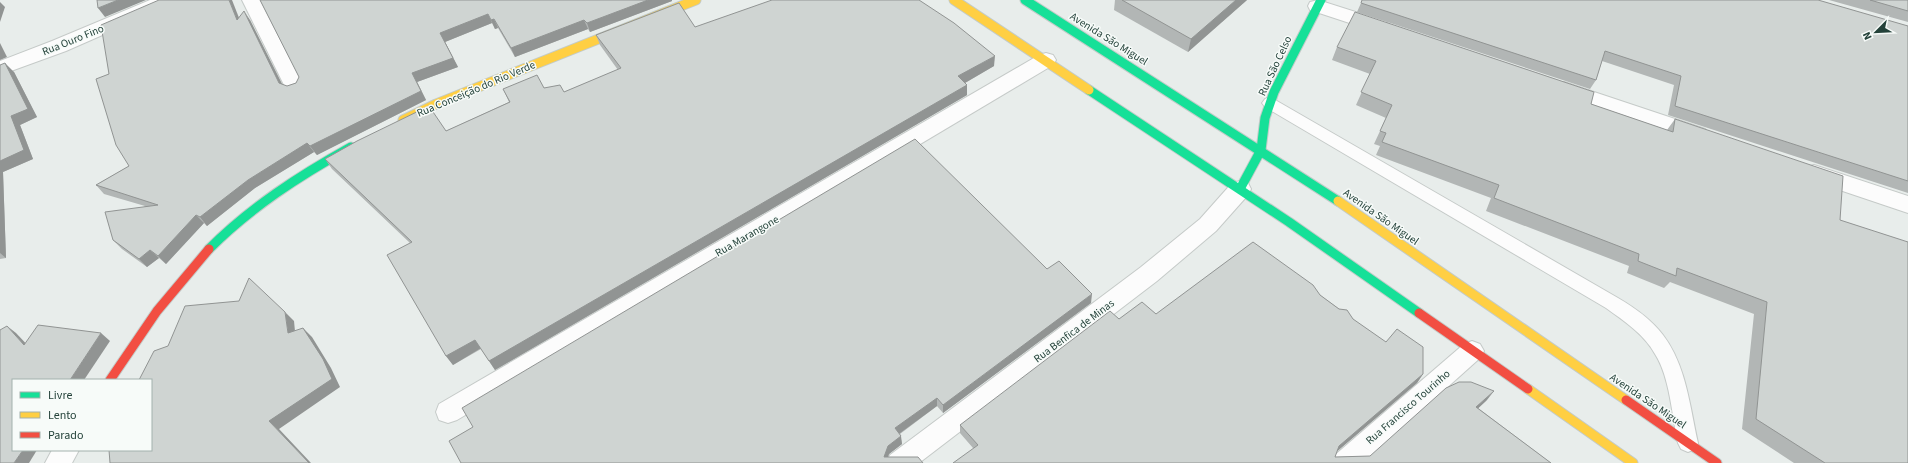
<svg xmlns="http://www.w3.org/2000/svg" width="1908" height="463" font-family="'Source Sans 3',sans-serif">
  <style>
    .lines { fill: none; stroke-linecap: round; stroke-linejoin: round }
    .lane-casing { stroke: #c5cac8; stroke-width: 2 }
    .street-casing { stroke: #c5cac8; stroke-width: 2 }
    .fast-casing { stroke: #c3cbc8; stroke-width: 11 }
    .slow-casing { stroke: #c3cbc8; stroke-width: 11 }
    .jam-casing { stroke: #c3cbc8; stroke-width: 11 }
    .lane { fill: #fcfcfc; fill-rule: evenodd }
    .street { fill: #fcfcfc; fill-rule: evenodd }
    .fast { stroke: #16e098; stroke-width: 9 }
    .slow { stroke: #ffcf43; stroke-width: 9 }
    .jam { stroke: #f24e42; stroke-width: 9 }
    .wall { fill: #b2b6b5 }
    .shaded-wall { fill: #919493 }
    .building { fill: #cfd4d2; stroke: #919493 }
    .labels { text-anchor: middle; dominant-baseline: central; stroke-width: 3; stroke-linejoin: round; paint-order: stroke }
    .street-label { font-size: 11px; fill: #24423a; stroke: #f7fbf9 }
  </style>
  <rect width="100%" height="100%" fill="#e8edeb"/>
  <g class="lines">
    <defs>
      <path id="lane" d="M 1270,97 L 1618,298 C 1635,308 1651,319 1663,335 C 1686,365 1690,407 1698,443 L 1695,449 L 1688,452 L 1681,449 L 1678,443 C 1672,416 1670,377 1655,354 C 1644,334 1624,321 1606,308 L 1265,107 L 1262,103 L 1265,99 Z"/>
      <g id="street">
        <path d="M 150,0 L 176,0 L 173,4 L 66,51 L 0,75 L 0,61 L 52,41 Z"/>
        <path d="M 242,0 L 260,0 L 304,86 L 301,91 L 294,93 L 287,91 Z"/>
        <path d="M 1318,0 L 1387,22 L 1389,27 L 1387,32 L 1380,33 L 1310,10 L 1308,6 L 1310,2 Z"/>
        <path d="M 1046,53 L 1053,55 L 1056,60 L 1053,65 L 457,420 L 448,423 L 439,420 L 436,412 L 439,404 L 1039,55 Z"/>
        <path d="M 1564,82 L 1705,129 L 1708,134 L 1705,139 L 1698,142 L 1557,94 L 1554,89 L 1557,84 Z"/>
        <path d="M 1814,165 L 1908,196 L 1908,213 L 1807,179 L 1803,173 L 1807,167 Z"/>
        <path d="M 1240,181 L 1248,183 L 1251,189 L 1248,195 L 1216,231 L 1157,281 L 919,463 L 886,463 L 890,455 L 1141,267 L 1200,219 L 1232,183 Z"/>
        <path d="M 1472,341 L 1480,344 L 1484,351 L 1480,358 L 1363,463 L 1331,463 L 1335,455 L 1464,344 Z"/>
        <path d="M 52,450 L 79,450 L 72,463 L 45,463 Z"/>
      </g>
      <g id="fast">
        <path d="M 1025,0 L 1338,201"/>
        <path d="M 1089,90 L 1289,222 L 1419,313"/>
        <path d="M 1240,189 L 1261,150 L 1265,118 L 1274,92 L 1321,0"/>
        <path d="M 209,249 C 251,207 299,176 351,147"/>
      </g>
      <g id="slow">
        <path d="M 954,0 L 1089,90"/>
        <path d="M 403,120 L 436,104 L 696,0"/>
        <path d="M 1338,201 L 1626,400"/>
        <path d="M 1528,389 L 1633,463"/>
      </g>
      <g id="jam">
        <path d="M 1419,313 L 1528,389"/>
        <path d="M 110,380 L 157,311 L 209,249"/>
        <path d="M 1626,400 L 1717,463"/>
      </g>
    </defs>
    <use href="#lane" class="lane-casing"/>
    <use href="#street" class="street-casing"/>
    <use href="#fast" class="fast-casing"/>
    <use href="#slow" class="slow-casing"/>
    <use href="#jam" class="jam-casing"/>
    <use href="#lane" class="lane"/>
    <use href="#street" class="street"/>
    <use href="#fast" class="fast"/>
    <use href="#slow" class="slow"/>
    <use href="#jam" class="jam"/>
  </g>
  <g class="wall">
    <path d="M 260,0 L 672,1 L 590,32 L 588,29 L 515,57 L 498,28 L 495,29 L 492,23 L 445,42 L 458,67 L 417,82 L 426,100 L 317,155 L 314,152 L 255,188 L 207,226 L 204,223 L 166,264 L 159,258 L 147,267 L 122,249 L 113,240 L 145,206 L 104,194 L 96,185 L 129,166 L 109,74 L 239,17 L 250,20 L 282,84 L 287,86 L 296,83 L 299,77 Z"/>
    <path d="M 1115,0 L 1247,0 L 1188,52 L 1114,10 Z"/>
    <path d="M 1829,0 L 1908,0 L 1908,22 Z"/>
    <path d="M 1361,3 L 1908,26 L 1908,193 L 1668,115 L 1674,85 L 1602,61 L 1596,80 L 1590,89 L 1357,12 Z"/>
    <path d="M 695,27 L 994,66 L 965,83 L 967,85 L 967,95 L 495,370 L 481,349 L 453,365 L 446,356 L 410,243 L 332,169 L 325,159 L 446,131 L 509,102 L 503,89 L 544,88 L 564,92 L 618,70 L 600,45 L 596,35 Z"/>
    <path d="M 1337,47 L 1591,104 L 1667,130 L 1675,119 L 1840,220 L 1908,463 L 1794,463 L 1742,429 L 1754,314 L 1670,282 L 1664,288 L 1627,273 L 1629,266 L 1486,211 L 1491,198 L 1376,155 L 1380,146 L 1374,144 L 1386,118 L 1356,105 L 1370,74 L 1332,60 Z"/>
    <path d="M 0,65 L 14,72 L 37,117 L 20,125 L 33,159 L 3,172 L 6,258 L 0,259 Z"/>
    <path d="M 1047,269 L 1091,303 L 943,413 L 937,406 L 900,434 L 902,444 L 889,454 L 888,457 L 461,463 Z"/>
    <path d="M 1320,295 L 1353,319 L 1423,374 L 1417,383 L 1337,451 L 1335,457 L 1370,456 L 1487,400 L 1478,408 L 1551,463 L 973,448 L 960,433 L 960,425 L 1119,319 Z"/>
  </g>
  <g class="shaded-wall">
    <path d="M 118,0 L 146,0 L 105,17 L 98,8 Z"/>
    <path d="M 229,0 L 232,0 L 243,28 L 237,20 Z"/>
    <path d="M 648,0 L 672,0 L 672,1 L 590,32 L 587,23 Z"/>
    <path d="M 1236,0 L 1247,0 L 1188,52 L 1191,39 Z"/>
    <path d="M 0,2 L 5,7 L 0,22 Z"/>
    <path d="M 244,11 L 250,20 L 286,92 L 279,83 Z"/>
    <path d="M 488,14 L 492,23 L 445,42 L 458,67 L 417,82 L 426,100 L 317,155 L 310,146 L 412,73 L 440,33 Z"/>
    <path d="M 494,19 L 498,28 L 495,29 L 491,20 Z"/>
    <path d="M 584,20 L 588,29 L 515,57 L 511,48 Z"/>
    <path d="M 0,43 L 7,57 L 0,60 Z"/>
    <path d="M 995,56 L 994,66 L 958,87 L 958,76 Z"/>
    <path d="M 5,63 L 14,72 L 37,117 L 20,125 L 33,159 L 3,172 L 6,258 L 0,253 L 0,161 L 11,116 Z"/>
    <path d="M 967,85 L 967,95 L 495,370 L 489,361 Z"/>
    <path d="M 307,143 L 314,152 L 255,188 L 207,226 L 200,217 L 248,180 Z"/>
    <path d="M 196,215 L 204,223 L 166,264 L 158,256 Z"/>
    <path d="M 150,250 L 159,258 L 147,267 L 139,259 Z"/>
    <path d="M 1092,294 L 1091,303 L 943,413 L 943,405 Z"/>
    <path d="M 285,312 L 294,321 L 296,342 L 288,333 Z"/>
    <path d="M 7,326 L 16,333 L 34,352 L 24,345 Z"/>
    <path d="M 303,328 L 312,337 L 331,368 L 340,387 L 279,429 L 311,463 L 309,463 L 269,421 Z"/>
    <path d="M 101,333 L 110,341 L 84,380 L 70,380 Z"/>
    <path d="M 475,340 L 481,348 L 453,365 L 446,356 Z"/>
    <path d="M 1423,374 L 1417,383 L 1334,454 L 1339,446 Z"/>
    <path d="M 1494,391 L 1487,400 L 1470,416 L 1476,407 Z"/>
    <path d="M 937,398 L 937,406 L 896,436 L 895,428 Z"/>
    <path d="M 901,436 L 902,444 L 889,454 L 886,463 L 884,457 L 888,446 Z"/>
    <path d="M 23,450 L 37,450 L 29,463 L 14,463 Z"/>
  </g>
  <g class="building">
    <path d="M 97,0 L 118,0 L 98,8 Z"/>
    <path d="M 159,0 L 229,0 L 237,20 L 244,11 L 279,83 L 287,86 L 296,83 L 299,77 L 260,0 L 648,0 L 587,23 L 584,20 L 511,48 L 494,19 L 491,20 L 488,14 L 440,33 L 453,58 L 412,73 L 421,91 L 310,146 L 307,143 L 248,180 L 200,217 L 196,215 L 158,256 L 150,250 L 139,259 L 113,240 L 105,212 L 158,205 L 96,185 L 129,166 L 116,145 L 96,79 L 109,74 L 101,25 Z"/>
    <path d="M 772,0 L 919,0 L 954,23 L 995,56 L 958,76 L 967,85 L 489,361 L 475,340 L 446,356 L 387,255 L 412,242 L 325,159 L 357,141 L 429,106 L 446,131 L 510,102 L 503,89 L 537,75 L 544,88 L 560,85 L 564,92 L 621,68 L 596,35 L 679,3 L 695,27 Z"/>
    <path d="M 1122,0 L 1236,0 L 1191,39 Z"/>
    <path d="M 1362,0 L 1818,0 L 1908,26 L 1908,181 L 1675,106 L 1681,76 L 1605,51 L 1596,80 L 1361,3 Z"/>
    <path d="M 1870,0 L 1908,0 L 1908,11 Z"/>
    <path d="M 1355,12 L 1594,92 L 1591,104 L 1673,132 L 1675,119 L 1843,176 L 1840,220 L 1908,242 L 1908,463 L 1825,463 L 1756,419 L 1767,302 L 1677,268 L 1676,276 L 1638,261 L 1639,254 L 1494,198 L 1499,185 L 1382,142 L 1386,133 L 1380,131 L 1392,105 L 1361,92 L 1376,61 L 1337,47 Z"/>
    <path d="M 5,63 L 28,109 L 11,116 L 24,150 L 0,161 L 0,65 Z"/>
    <path d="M 915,139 L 1047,269 L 1059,261 L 1092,294 L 943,405 L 937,398 L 895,428 L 901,436 L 888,446 L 884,457 L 918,457 L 923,463 L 461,463 L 449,441 L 473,427 L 462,408 Z"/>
    <path d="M 1253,242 L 1313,285 L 1320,295 L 1339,309 L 1347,310 L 1353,319 L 1386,342 L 1397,329 L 1423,347 L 1423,374 L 1339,446 L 1335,457 L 1370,456 L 1446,388 L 1459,382 L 1471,382 L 1494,391 L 1476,407 L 1551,463 L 953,463 L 978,445 L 960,425 L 1110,311 L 1119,319 L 1142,302 L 1156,314 Z"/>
    <path d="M 249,278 L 285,312 L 288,333 L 303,328 L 323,359 L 332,379 L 269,421 L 309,463 L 110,463 L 109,450 L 151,450 L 151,380 L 139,380 L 154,351 L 168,346 L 185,306 L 239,301 Z"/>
    <path d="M 38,325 L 101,333 L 70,380 L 13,380 L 13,450 L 23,450 L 14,463 L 0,463 L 0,330 L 7,326 L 24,345 Z"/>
  </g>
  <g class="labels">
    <g class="street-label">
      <text transform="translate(1109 39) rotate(32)">Avenida São Miguel</text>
      <text transform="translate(73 40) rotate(-22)">Rua Ouro Fino</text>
      <text transform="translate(1275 66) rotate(-65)">Rua São Celso</text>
      <text transform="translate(476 89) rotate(-23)">Rua Conceição do Rio Verde</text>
      <text transform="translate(1381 217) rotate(35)">Avenida São Miguel</text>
      <text transform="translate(747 236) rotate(-30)">Rua Marangone</text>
      <text transform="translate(1074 331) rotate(-37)">Rua Benfica de Minas</text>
      <text transform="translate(1648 401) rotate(34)">Avenida São Miguel</text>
      <text transform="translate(1408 407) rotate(-41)">Rua Francisco Tourinho</text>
    </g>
  </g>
  <rect x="12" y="379" width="140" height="72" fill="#f7fbf9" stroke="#a3b1ad"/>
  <rect x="20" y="392" width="20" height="6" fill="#16e098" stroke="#a3b1ad"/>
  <text x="48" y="399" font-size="12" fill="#24423a">Livre</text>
  <rect x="20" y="412" width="20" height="6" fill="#ffcf43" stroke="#a3b1ad"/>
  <text x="48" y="419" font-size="12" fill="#24423a">Lento</text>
  <rect x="20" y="432" width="20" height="6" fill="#f24e42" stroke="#a3b1ad"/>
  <text x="48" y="439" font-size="12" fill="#24423a">Parado</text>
  <g transform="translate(1876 32) rotate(246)" stroke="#f7fbf9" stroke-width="3" paint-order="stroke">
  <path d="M0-3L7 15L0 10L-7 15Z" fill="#24423a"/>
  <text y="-6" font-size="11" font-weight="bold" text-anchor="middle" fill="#24423a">N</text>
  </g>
</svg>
